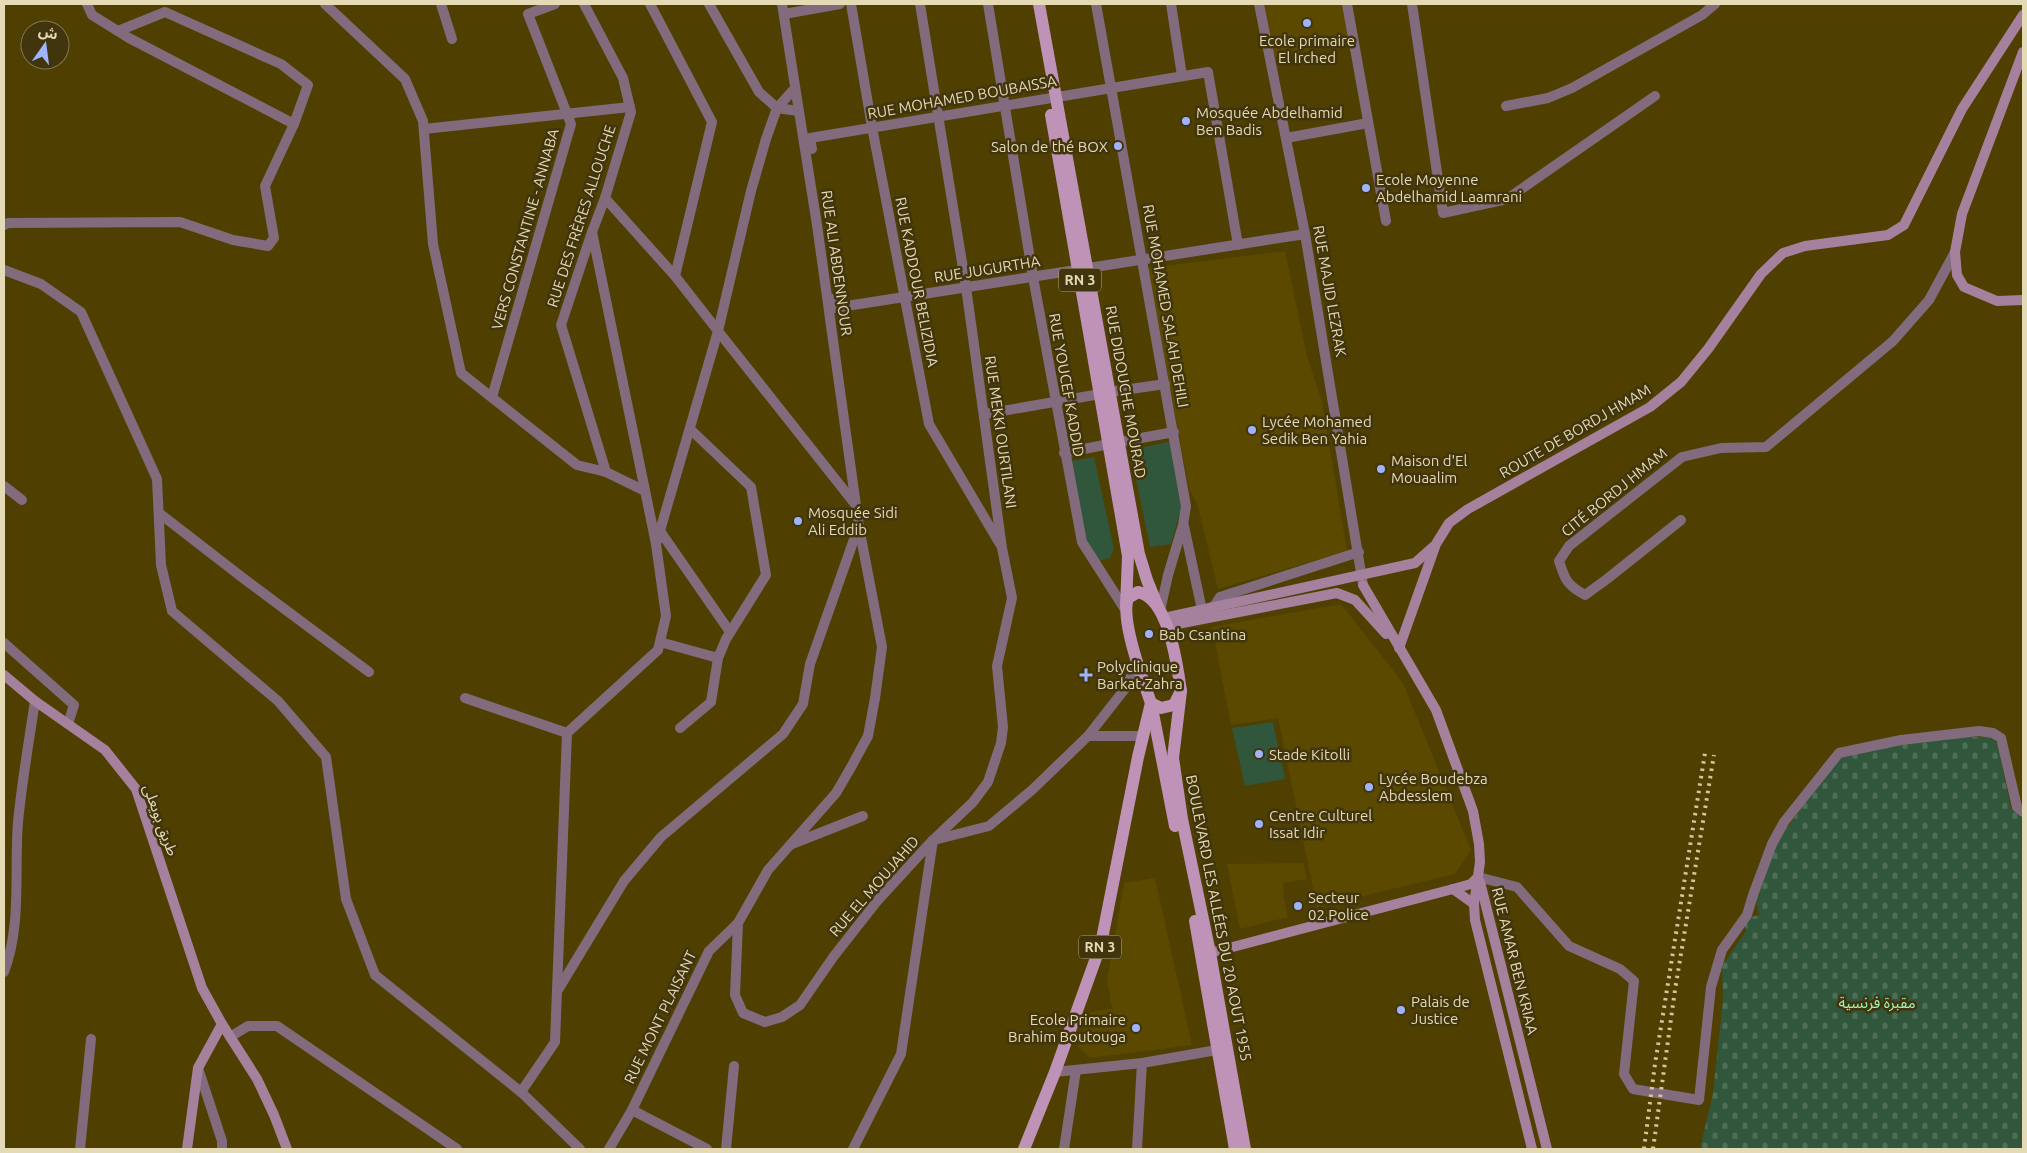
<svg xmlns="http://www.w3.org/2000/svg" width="2027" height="1153" font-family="Ubuntu,'Noto Sans Arabic',sans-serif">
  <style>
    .built { fill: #5b4900 }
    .cemetery { fill: url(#cemetery-stones) }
    .green { fill: #30563c }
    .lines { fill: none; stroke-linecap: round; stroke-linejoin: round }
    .street { stroke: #816b7d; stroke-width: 10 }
    .secondary { stroke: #a5819e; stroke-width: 10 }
    .primary { stroke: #bf92b7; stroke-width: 12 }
    .rail { stroke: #d2c69f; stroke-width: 4; stroke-dasharray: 2.5 5; stroke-linecap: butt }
    .poi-dot { fill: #a0b3fd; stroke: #41350d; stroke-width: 2 }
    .labels { text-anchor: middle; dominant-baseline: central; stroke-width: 5; stroke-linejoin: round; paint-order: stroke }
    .shield { fill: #41350d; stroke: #b4a883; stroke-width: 1 }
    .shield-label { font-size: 14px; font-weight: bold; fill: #e5dab6 }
    .poi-label { font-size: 15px; fill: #e5dab6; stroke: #41350d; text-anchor: start }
    .street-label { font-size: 15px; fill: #e5dab6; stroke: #41350d }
    .park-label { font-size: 15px; fill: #a0f4b8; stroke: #41350d }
  </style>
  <defs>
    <pattern id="cemetery-stones" width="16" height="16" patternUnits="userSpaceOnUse" patternTransform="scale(1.25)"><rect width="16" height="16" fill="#30563c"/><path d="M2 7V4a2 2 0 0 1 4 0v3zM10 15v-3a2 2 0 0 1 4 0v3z" fill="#4e6e56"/></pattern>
  </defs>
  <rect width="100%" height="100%" fill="#4f3f00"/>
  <g class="built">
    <path d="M 1264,4 L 1343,4 L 1350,43 L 1274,57 Z"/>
    <path d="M 1285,251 L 1307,356 L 1322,402 L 1347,551 L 1218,589 L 1197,503 L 1189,489 L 1148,268 Z"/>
    <path d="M 1341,604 L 1403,683 L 1471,850 L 1455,874 L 1317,907 L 1278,718 L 1231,725 L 1212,627 Z"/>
    <path d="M 1303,863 L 1307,879 L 1283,883 L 1284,898 L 1288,917 L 1240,929 L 1227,864 Z"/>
    <path d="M 1155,878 L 1192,1045 L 1090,1058 L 1078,1047 L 1090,1012 L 1112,1009 L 1107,980 L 1124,883 Z"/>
  </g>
  <path class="cemetery" d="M 1990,736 L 1997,743 L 2011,808 L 2023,818 L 2023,1149 L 1700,1149 L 1713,1093 L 1723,999 L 1722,966 L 1746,931 L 1745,924 L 1750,917 L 1759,915 L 1755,896 L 1776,843 L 1839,756 L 1918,740 Z"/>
  <g class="green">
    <path d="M 1172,441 L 1182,505 L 1171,544 L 1150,547 L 1130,450 Z"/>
    <path d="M 1094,457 L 1114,549 L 1110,558 L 1098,561 L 1085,542 L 1070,461 Z"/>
    <path d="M 1273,722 L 1285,779 L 1245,786 L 1232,728 Z"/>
  </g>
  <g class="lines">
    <g class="street">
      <path d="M 87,4 L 92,15 L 129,38 L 294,124"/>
      <path d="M 325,4 L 405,79 L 423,121 L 433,244 L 461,373 L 577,465 L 606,472 L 645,491"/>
      <path d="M 441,4 L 452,39"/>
      <path d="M 584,4 L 623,78 L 631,112 L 605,198 L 592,232 L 561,325 L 606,472"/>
      <path d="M 650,4 L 712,122 L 675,276"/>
      <path d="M 709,4 L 759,92 L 777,108 L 798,111"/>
      <path d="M 851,4 L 872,127 L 929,424 L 1000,544"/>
      <path d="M 988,4 L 1033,277 L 1082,542 L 1126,611"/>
      <path d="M 1096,4 L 1186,506 L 1183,525 L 1168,575 L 1160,611"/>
      <path d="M 1171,4 L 1182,76"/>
      <path d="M 1259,4 L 1305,234 L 1363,585"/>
      <path d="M 1347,4 L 1386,221"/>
      <path d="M 1412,4 L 1443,213 L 1507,199 L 1655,96"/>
      <path d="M 784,14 L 840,4"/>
      <path d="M 795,88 L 777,108 L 766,139 L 751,191 L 718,331 L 855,504"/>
      <path d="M 1506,106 L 1548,98 L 1572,88 L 1702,15 L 1715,4"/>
      <path d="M 424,129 L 630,107"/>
      <path d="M 1286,138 L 1368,123"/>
      <path d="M 812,149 L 810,138 L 1208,72 L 1238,245"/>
      <path d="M 605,198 L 675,276 L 718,331 L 657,541"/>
      <path d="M 4,225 L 8,223 L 180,222 L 233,240 L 268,246 L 274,238 L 265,186 L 294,124 L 308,85 L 281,64 L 165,12 L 118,31"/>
      <path d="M 4,270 L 41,284 L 81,312 L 157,479 L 161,565 L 172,611 L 278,701 L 326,757 L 346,899 L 375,975 L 521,1092 L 580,1149"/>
      <path d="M 832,299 L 834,308 L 1305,234"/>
      <path d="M 1110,392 L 1165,384"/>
      <path d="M 492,397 L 571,124 L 528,14 L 555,4"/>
      <path d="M 985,414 L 1100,394"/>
      <path d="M 1119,442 L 1174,432"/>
      <path d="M 1064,453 L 1109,444"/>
      <path d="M 4,486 L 22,500"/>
      <path d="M 159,513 L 243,578 L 369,672"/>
      <path d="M 1681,520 L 1607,579 L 1585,595 C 1567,585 1565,580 1559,561 L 1569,546 L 1682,457 L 1721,448 L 1766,447 L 1893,341 L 1929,300 L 1955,252"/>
      <path d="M 1184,526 L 1202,610"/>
      <path d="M 660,531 L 730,632"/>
      <path d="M 1208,609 L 1215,605 L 1220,597 L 1359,552"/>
      <path d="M 660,642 L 718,658"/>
      <path d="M 4,643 L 74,705 L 68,724"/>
      <path d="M 465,698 L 567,733"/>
      <path d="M 680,728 L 711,702 L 718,658 L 726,639 L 766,575 L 751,487 L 690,429"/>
      <path d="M 1088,736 L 1142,736"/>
      <path d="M 934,840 L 989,826 L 1032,790 L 1088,736 L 1124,690 L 1138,663"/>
      <path d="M 792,844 L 863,816"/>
      <path d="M 1478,877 L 1517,887 L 1569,946 L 1620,969 L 1634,981 L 1624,1074 L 1633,1089 L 1699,1100 L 1711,987 L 1722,950 L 1747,915 L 1753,895 L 1772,844 L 1784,822 L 1839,753 L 1901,740 L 1979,731 L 1993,733 L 2001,738 L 2017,807 L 2023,812"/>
      <path d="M 738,923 L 735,995 L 743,1013 L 765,1022 L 782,1017 L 800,1005 L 834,956 L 878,900 L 933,840 L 973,802 L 988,782 L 1001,743 L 1003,727 L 997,666 L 1012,598 L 1002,548 L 966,287 L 920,4"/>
      <path d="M 4,972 C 22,925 14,871 18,822 C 22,781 29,741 35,701"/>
      <path d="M 558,990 L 624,881 L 661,837 L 783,734 L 803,704 L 810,664 L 858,528"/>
      <path d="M 230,1037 L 248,1026 L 277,1026 L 457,1149"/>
      <path d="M 198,1068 L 222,1141 L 222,1149"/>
      <path d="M 1055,1072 L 1142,1063 L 1217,1050"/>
      <path d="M 521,1092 L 555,1042 L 567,733 L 658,650 L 666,616 L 656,544 L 592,232"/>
      <path d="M 632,1110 L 707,1149"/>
      <path d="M 80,1149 L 91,1039"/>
      <path d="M 609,1149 L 632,1110 L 709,951 L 738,923 L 768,870 L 836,793 L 850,769 L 868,736 L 875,698 L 882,647 L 859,527 L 817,225 L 782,4"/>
      <path d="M 726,1149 L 734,1066"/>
      <path d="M 853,1149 L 901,1054 L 933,840"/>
      <path d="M 1064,1149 L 1076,1070"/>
      <path d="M 1137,1149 L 1142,1063"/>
    </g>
    <g class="secondary">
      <path d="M 2023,52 L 1962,214 L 1955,252 L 1957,275 L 1964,287 L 1997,301 L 2023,300"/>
      <path d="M 1363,585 L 1436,710 L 1473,811 L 1479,844 L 1480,862 L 1474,904 L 1475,920 L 1532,1149"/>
      <path d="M 1164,618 L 1415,563 L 1433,547"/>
      <path d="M 1167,626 L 1337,593 L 1355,600 L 1386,634"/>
      <path d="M 1399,648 L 1436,544 L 1449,523 L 1468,509 L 1650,407 L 1681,382 L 1708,349 L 1761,274 L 1783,253 L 1805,246 L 1888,235 L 1904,225 L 1962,109 L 2023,15"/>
      <path d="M 4,675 L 35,701 L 105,750 L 136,789 L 202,988 L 222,1024 L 257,1079 L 274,1115 L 287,1149"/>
      <path d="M 1480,882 L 1547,1149"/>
      <path d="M 1453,889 L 1474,904"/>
      <path d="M 1210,953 L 1453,889 L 1471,884 L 1478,877"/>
      <path d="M 187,1149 L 198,1068 L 222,1024"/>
    </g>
    <g class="primary">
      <path d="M 1039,4 L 1139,554 L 1147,580 L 1158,607"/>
      <path d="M 1051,115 L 1128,556 L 1126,606"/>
      <path d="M 1138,592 C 1169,598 1177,665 1181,691 L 1174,705 L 1161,708 L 1151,703 C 1143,680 1120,620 1128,598 Z"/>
      <path d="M 1181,691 L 1173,758 L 1182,819 L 1210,953 L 1245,1149"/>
      <path d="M 1152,708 L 1175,826"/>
      <path d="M 1195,921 L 1235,1149"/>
      <path d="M 1024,1149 L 1055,1072 L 1101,944 L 1138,757 L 1151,703"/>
    </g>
    <g class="rail">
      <path d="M 1644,1149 L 1655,1064 L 1705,753"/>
      <path d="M 1653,1149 L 1675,990 L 1714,755"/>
    </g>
  </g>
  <g class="poi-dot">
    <circle cx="1307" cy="23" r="5"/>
    <circle cx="1186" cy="121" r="5"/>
    <circle cx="1118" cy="146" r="5"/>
    <circle cx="1366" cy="188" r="5"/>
    <circle cx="1252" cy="430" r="5"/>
    <circle cx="1381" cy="469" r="5"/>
    <circle cx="798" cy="521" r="5"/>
    <circle cx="1149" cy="634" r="5"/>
    <path d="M1083.5 667.5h5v5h5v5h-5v5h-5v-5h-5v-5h5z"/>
    <circle cx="1259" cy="754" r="5"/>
    <circle cx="1369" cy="787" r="5"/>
    <circle cx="1259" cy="824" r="5"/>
    <circle cx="1298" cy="906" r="5"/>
    <circle cx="1401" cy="1010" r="5"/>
    <circle cx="1136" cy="1028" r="5"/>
  </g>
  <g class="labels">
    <g class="shield">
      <rect x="1059" y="268.5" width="42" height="23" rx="4"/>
      <rect x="1079" y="935.5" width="42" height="23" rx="4"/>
    </g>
    <g class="shield-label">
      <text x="1080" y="280">RN 3</text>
      <text x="1100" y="947">RN 3</text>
    </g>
    <g class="poi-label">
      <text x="1307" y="40" text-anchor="middle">Ecole primaire<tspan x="1307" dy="17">El Irched</tspan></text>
      <text x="1196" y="112">Mosquée Abdelhamid<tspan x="1196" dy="17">Ben Badis</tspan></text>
      <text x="1108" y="146" text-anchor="end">Salon de thé BOX</text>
      <text x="1376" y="179">Ecole Moyenne<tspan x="1376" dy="17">Abdelhamid Laamrani</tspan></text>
      <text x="1262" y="421">Lycée Mohamed<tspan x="1262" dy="17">Sedik Ben Yahia</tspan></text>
      <text x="1391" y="460">Maison d'El<tspan x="1391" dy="17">Mouaalim</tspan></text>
      <text x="808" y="512">Mosquée Sidi<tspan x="808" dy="17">Ali Eddib</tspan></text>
      <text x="1159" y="634">Bab Csantina</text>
      <text x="1097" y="666">Polyclinique<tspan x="1097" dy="17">Barkat Zahra</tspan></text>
      <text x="1269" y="754">Stade Kitolli</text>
      <text x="1379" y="778">Lycée Boudebza<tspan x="1379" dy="17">Abdesslem</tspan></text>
      <text x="1269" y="815">Centre Culturel<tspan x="1269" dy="17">Issat Idir</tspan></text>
      <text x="1308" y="897">Secteur<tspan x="1308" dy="17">02 Police</tspan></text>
      <text x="1411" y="1001">Palais de<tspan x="1411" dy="17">Justice</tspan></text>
      <text x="1126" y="1019" text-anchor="end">Ecole Primaire<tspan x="1126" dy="17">Brahim Boutouga</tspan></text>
    </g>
    <g class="street-label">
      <text transform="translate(962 97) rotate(-10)">RUE MOHAMED BOUBAISSA</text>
      <text transform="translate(581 216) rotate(-72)">RUE DES FRÈRES ALLOUCHE</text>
      <text transform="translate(525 229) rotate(-74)">VERS CONSTANTINE - ANNABA</text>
      <text transform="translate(837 263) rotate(82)">RUE ALI ABDENNOUR</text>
      <text transform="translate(987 269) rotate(-9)">RUE JUGURTHA</text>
      <text transform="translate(917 282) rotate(79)">RUE KADDOUR BELIZIDIA</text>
      <text transform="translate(1330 291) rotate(80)">RUE MAJID LEZRAK</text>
      <text transform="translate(1166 306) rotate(80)">RUE MOHAMED SALAH DEHILI</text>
      <text transform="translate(1067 385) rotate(80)">RUE YOUCEF KADDID</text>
      <text transform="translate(1126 392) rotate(80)">RUE DIDOUCHE MOURAD</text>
      <text transform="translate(1575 431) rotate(-30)">ROUTE DE BORDJ HMAM</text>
      <text transform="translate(1001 432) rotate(82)">RUE MEKKI OURTILANI</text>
      <text transform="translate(1614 492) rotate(-39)">CITÉ BORDJ HMAM</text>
      <text transform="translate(161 820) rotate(70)">طريق بويعلى</text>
      <text transform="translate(874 886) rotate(-49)">RUE EL MOUJAHID</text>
      <text transform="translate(1219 918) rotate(79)">BOULEVARD LES ALLÉES DU 20 AOUT 1955</text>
      <text transform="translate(1515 961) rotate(76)">RUE AMAR BEN KRIAA</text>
      <text transform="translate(660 1017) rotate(-64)">RUE MONT PLAISANT</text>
    </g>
    <g class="park-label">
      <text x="1877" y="1002">مقبرة فرنسية</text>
    </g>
  </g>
  <rect width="2027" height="1153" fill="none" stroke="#e5dab6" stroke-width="10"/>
  <g transform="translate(45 45) rotate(14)"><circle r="24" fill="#41350d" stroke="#837751"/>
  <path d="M0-4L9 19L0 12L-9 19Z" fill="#a0b3fd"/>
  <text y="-8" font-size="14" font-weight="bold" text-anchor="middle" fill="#e5dab6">ش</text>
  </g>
</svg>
